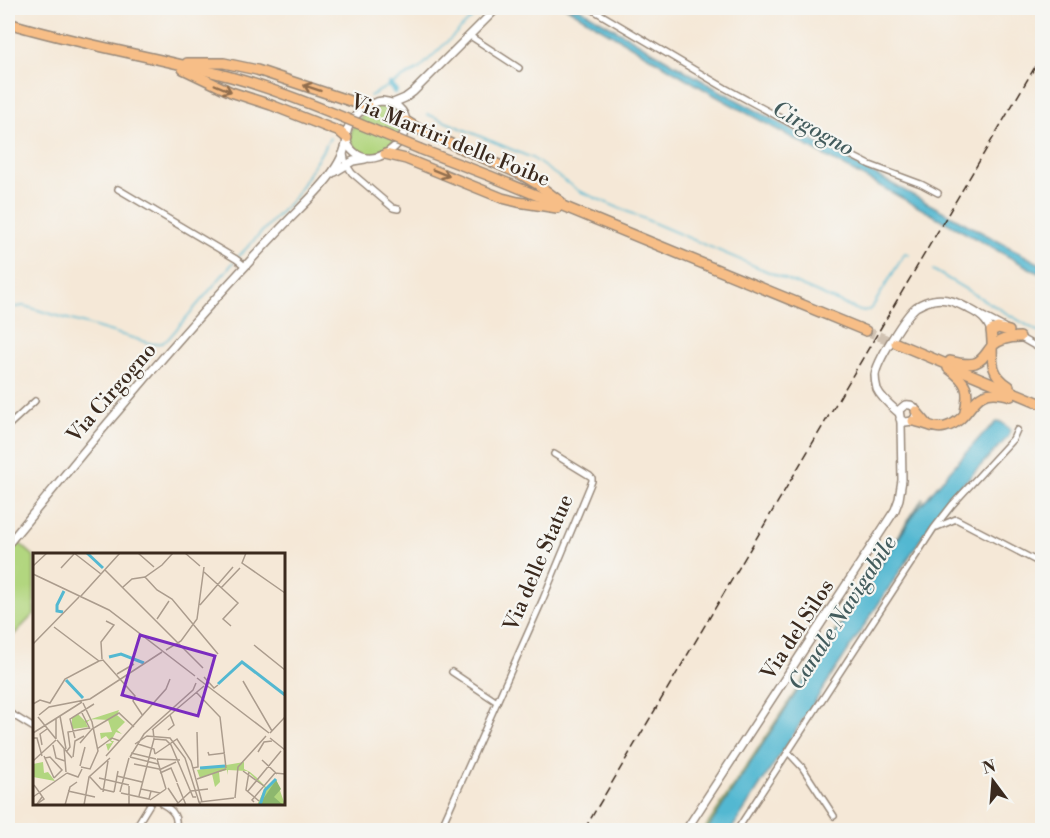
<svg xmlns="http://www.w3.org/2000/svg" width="1050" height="838" font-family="'Libre Bodoni',serif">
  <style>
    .green { fill: #b2d67f; stroke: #76804e; stroke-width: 1.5 }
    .water { fill: #53b8d1; stroke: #477178; stroke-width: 1.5 }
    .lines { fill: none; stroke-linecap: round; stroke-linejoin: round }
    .stream { stroke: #53b8d1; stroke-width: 1.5 }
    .canal { stroke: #53b8d1; stroke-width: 6 }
    .trunk-tunnel { stroke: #d0c2b2; stroke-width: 9; stroke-dasharray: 9 4.5; stroke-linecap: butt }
    .minor-casing { stroke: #98897a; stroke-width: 8 }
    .tertiary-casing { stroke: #98897a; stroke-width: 10 }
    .trunk-casing { stroke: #98897a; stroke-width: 12 }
    .minor { stroke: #fff; stroke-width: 5 }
    .tertiary { stroke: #fff; stroke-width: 7 }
    .trunk { stroke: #f7be87; stroke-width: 9 }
    .rail { stroke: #3b2a1e; stroke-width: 1.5; stroke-dasharray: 9 4.5; stroke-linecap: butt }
    .trunk-bridge-casing { stroke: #98897a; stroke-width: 12; stroke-linecap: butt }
    .trunk-bridge { stroke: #f7be87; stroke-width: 9 }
    .oneway { stroke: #906d4d }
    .labels { text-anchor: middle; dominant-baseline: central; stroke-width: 4.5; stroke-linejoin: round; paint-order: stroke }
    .street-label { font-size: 21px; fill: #3b2a1e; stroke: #f6f6f2 }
    .water-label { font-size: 22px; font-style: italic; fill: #435c5d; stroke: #f6f6f2 }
    .inset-river { fill: none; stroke: #53b8d1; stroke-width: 3 }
    .inset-road { fill: none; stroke: #ab9c8d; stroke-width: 1.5 }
    .view { fill: #7b2cbf; fill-opacity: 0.15; stroke: #7b2cbf; stroke-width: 3 }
    .inset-edge { fill: none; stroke: #3b2a1e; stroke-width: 3 }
  </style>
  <rect width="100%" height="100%" fill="#f6f6f2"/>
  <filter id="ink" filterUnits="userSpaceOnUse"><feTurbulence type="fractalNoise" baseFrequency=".0167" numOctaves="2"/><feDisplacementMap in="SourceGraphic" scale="12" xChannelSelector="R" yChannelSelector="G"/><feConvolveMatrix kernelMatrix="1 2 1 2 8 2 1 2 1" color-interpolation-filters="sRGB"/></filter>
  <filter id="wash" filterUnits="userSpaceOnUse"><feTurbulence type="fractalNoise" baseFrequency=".008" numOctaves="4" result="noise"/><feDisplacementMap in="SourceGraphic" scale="24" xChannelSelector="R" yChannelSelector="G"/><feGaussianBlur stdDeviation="1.35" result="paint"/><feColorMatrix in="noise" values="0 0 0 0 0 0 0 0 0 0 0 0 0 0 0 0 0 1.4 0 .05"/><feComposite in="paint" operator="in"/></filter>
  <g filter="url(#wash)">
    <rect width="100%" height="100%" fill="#f5e8d7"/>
    <g class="green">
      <path d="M 378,104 C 419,103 399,155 370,155 C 364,155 358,152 354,147 C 341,130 365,111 378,104 Z"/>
      <path d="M 923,498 L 707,830 L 704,830 Z"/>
      <path d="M 17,541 L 34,556 L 34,614 L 8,641 L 8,551 Z"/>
    </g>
    <g class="water">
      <path d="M 567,8 L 579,8 L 713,87 L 1042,265 L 1042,275 L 714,95 Z"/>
      <path d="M 997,422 L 1001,422 L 1010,429 L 1009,436 L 962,485 L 924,534 L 731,830 L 707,830 L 923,498 L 807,678 L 917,510 L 949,472 L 982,435 Z"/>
    </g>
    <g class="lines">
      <g class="stream">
        <path d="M 370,96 L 419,69 L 482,8"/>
        <path d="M 427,114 L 532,158 L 579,191 L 860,311 L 869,310 L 873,306 L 905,253 L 909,255"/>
        <path d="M 239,256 L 294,198 L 330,138"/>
        <path d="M 933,270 L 1042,334"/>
        <path d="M 8,308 L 24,306 L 153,344 L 162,343 L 168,339 L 233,263"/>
      </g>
      <path class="canal" d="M 390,85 L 395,91"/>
    </g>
  </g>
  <g filter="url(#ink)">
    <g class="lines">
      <path class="trunk-tunnel" d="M 866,331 L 896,343"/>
      <defs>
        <g id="minor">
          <path d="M 590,8 L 725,88 L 827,143 L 870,165 L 921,184 L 938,193"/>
          <path d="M 470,36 L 519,68"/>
          <path d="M 344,154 L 346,164 L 352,173 L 393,208 L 398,209"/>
          <path d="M 118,189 L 236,259 L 245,266"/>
          <path d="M 983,316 L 1004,327"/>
          <path d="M 1019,337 L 1042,350"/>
          <path d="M 8,426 L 35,401"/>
          <path d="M 937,527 L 956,519 L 1042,564"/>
          <path d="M 452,672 L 497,702"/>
          <path d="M 8,712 L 34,728"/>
          <path d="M 788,752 L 802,767 L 834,816"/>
          <path d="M 162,804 C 173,810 179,817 175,830"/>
          <path d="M 134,830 L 150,804"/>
          <path d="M 440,830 L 543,599 L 592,481 L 592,478 L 590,476 L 554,454"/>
          <path d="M 737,830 L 934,528 L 952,505 L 1013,439 L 1017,430"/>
        </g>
        <g id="tertiary">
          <path d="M 382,101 C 391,102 396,104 402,111 C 419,134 378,172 355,153 C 332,135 360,103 382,101 Z"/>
          <path d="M 393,103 L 405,98 L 413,92 L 497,8"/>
          <path d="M 335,172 L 353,161 L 365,159"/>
          <path d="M 899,413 C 891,406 881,398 877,389 C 876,385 875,379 875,375 C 877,361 905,316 916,307 C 921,304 928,301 933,300 C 946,297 958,303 969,309 C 979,314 987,319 991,331"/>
          <path d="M 8,544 C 45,500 80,455 118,411 C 170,348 225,287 281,228 C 303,204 344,171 347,138"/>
          <path d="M 686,830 L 895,510 L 899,499 L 902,480 L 901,423 L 899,410 L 905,405 C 912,404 916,407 917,413 L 913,421 L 905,422 L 900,419"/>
        </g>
        <g id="trunk">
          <path d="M 8,23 C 81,45 157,57 231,77 C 267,87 301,100 335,114"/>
          <path d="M 187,63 L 224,63 L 257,70 L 356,103 L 367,105"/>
          <path d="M 183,69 L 231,92 L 271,105 L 332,129 L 340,132 L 347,138"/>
          <path d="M 406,121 L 424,132 L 522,175 L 537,184 L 561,202"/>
          <path d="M 420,149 L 490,176 L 866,331"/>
          <path d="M 385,154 L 406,159 L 502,198 L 518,202 L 557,208"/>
          <path d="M 1009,331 L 998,328 L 991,331 C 995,353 985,371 1009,386"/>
          <path d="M 896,343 L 1042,404"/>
          <path d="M 950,361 C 958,363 966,365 975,363 C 984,360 986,352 992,346 C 1000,339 1010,337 1020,337"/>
          <path d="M 948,368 C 967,382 970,389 965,412"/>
          <path d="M 916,411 L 927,424"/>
          <path d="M 913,421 C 924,422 934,430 945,427 C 976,419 968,382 1011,396"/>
        </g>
      </defs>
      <use href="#minor" class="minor-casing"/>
      <use href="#tertiary" class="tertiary-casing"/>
      <use href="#trunk" class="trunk-casing"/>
      <use href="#minor" class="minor"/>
      <use href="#tertiary" class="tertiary"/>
      <use href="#trunk" class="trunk"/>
      <path class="rail" d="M 584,830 L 1042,55"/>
      <defs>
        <path id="trunk-bridge" d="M 335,114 L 420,149"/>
      </defs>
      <use href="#trunk-bridge" class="trunk-bridge-casing"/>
      <use href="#trunk-bridge" class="trunk-bridge"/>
    </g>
    <defs><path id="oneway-shaft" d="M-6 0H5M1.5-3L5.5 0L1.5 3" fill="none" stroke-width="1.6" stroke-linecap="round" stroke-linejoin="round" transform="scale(1.5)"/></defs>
    <g class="oneway">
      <use href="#oneway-shaft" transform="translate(223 88) rotate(23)"/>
      <use href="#oneway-shaft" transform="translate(312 88) rotate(-161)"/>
      <use href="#oneway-shaft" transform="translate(441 173) rotate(22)"/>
    </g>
  </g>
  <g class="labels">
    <g class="street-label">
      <text transform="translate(450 141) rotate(22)">Via Martiri delle Foibe</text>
      <text transform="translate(112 393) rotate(-49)">Via Cirgogno</text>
      <text transform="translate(539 563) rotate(-67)">Via delle Statue</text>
      <text transform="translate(798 630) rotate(-57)">Via del Silos</text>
    </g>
    <g class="water-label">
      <text transform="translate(813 129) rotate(29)">Cirgogno</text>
      <text transform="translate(843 613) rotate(-57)">Canale Navigabile</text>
    </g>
  </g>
  <g transform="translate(33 553)">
    <rect width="252" height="252" fill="#f5e8d7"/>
    <path d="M 86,157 L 84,162 L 92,169 L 84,177 L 89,181 L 83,179 L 78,188 L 81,188 L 75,198 L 73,191 L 79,190 L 73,183 L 68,186 L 67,180 L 79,179 L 75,167 L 58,166 L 53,170 L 55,174 L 39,176 L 39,165 L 45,161 L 52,168 ZM 10,209 L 11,220 L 15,219 L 22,228 L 0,224 L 0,211 ZM 211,209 L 211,216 L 217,219 L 223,224 L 234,235 L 243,226 L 252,252 L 224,252 L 232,235 L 214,218 L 195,217 L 194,222 L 200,222 L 194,222 L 194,217 L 186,219 L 187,229 L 182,234 L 179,221 L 167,225 L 164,217 Z" fill="#b2d67f"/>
    <path d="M 243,227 L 248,236 L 241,244 L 249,251 L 226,252 Z" fill="#8db76e"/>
    <path class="inset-river" d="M 54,0 L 70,15M 30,59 L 24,58 L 24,52 L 31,38M 76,104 L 88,101 L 111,110M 33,127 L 50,145M 185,131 L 209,109 L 252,142M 167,215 L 192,213M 227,252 L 232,237 L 243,226"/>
    <path class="inset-road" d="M 41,0 L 68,21M 105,0 L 121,14M 152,0 L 167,13M 213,0 L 209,10 L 252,40M 0,13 L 14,0M 28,15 L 41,1M 72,17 L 170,115M 171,19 L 205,50 L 190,66 L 198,73M 0,21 L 76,57 L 162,123M 112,24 L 124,37 L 139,46 L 185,101M 90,34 L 99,26 L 112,24 L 129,12 L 140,0M 188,35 L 207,15M 48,43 L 87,0M 167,52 L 200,14M 124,66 L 136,48M 21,74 L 66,108 L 70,107 L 102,143 L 100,148 L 110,163M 0,91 L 46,44M 221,92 L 252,117M 133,97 L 148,88 L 164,66 L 171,14M 69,106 L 68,89 L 81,72 L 73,68M 84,121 L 101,111M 171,124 L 181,135 L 185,132M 164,125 L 236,180M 210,128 L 239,178M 163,139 L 187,164 L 193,215M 0,151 L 7,147 L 17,150 L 32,126 L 66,108M 48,158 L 57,176M 6,162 L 16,154 L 57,146 L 129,99M 27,163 L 33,196M 5,164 L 23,186M 23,165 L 23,186M 119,177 L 171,133M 135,177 L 141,172 L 137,162M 0,180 L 49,149M 237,180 L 252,164M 0,185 L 4,185 L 9,203M 42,185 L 37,166 L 61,151M 237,185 L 252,197M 121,186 L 133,187 L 138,192 L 160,244 L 163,244M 24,187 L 39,205M 47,190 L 59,176 L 86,160 L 101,174M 102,191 L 114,183 L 137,185 L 152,205 L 166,249M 105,191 L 121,196 L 122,201M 9,192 L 7,181 L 14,176M 20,192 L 23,205 L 32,208M 31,195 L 33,219M 64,196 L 79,185 L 87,188M 34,198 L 37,194 L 35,179 L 56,175M 175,199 L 176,202 L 192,200M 225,199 L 231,189 L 239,188M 98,200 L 123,206M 122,201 L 144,186 L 158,208 L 169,249M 11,203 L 21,225M 73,203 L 133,136 L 137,126M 40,204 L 42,188 L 51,183M 97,204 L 111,181 L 160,137 L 163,130M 97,204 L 125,211M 12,205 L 17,204 L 29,217 L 21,225M 124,206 L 147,207M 124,206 L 133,236M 229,207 L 244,221M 0,208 L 23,187M 101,211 L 126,216M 47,213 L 52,194M 48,214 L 57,216 L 65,198 L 59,169 L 50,150M 160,215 L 165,214 L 164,179M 126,217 L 143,209M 210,218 L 231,233M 216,219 L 213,237 L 226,248M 34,220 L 45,224 L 49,216M 127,220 L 138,215 L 144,229M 84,223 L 109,229M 57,224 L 68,236 L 81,239M 66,225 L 96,232M 164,226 L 193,216M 144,230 L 153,252M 1,232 L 4,236 L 11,246 L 4,251 L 9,244M 96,233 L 96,252M 135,235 L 145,250M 108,236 L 127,240M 35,238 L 62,244M 215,238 L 248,198M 70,239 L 75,208M 81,239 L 85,218M 87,239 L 96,205M 88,240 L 116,246 L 118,238M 106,243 L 121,186 L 120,176M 0,244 L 34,220M 202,245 L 205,214 L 233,183M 117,247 L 133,236M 221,249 L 219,247 L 242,220 L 252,221M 32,252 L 37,234 L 44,229M 51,252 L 56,224 L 77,205M 143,252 L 158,238 L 175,236M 168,252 L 166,249 L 201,245"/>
    <path class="view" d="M 107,82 L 182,103 L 165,163 L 89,142 Z"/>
    <rect width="252" height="252" class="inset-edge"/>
  </g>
  <rect width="1050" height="838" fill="none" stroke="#f6f6f2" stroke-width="30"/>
  <g transform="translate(993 781) rotate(344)" stroke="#f6f6f2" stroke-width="4.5" paint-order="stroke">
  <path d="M0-4.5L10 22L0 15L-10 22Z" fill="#3b2a1e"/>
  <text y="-9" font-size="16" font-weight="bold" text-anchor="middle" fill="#3b2a1e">N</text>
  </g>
</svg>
